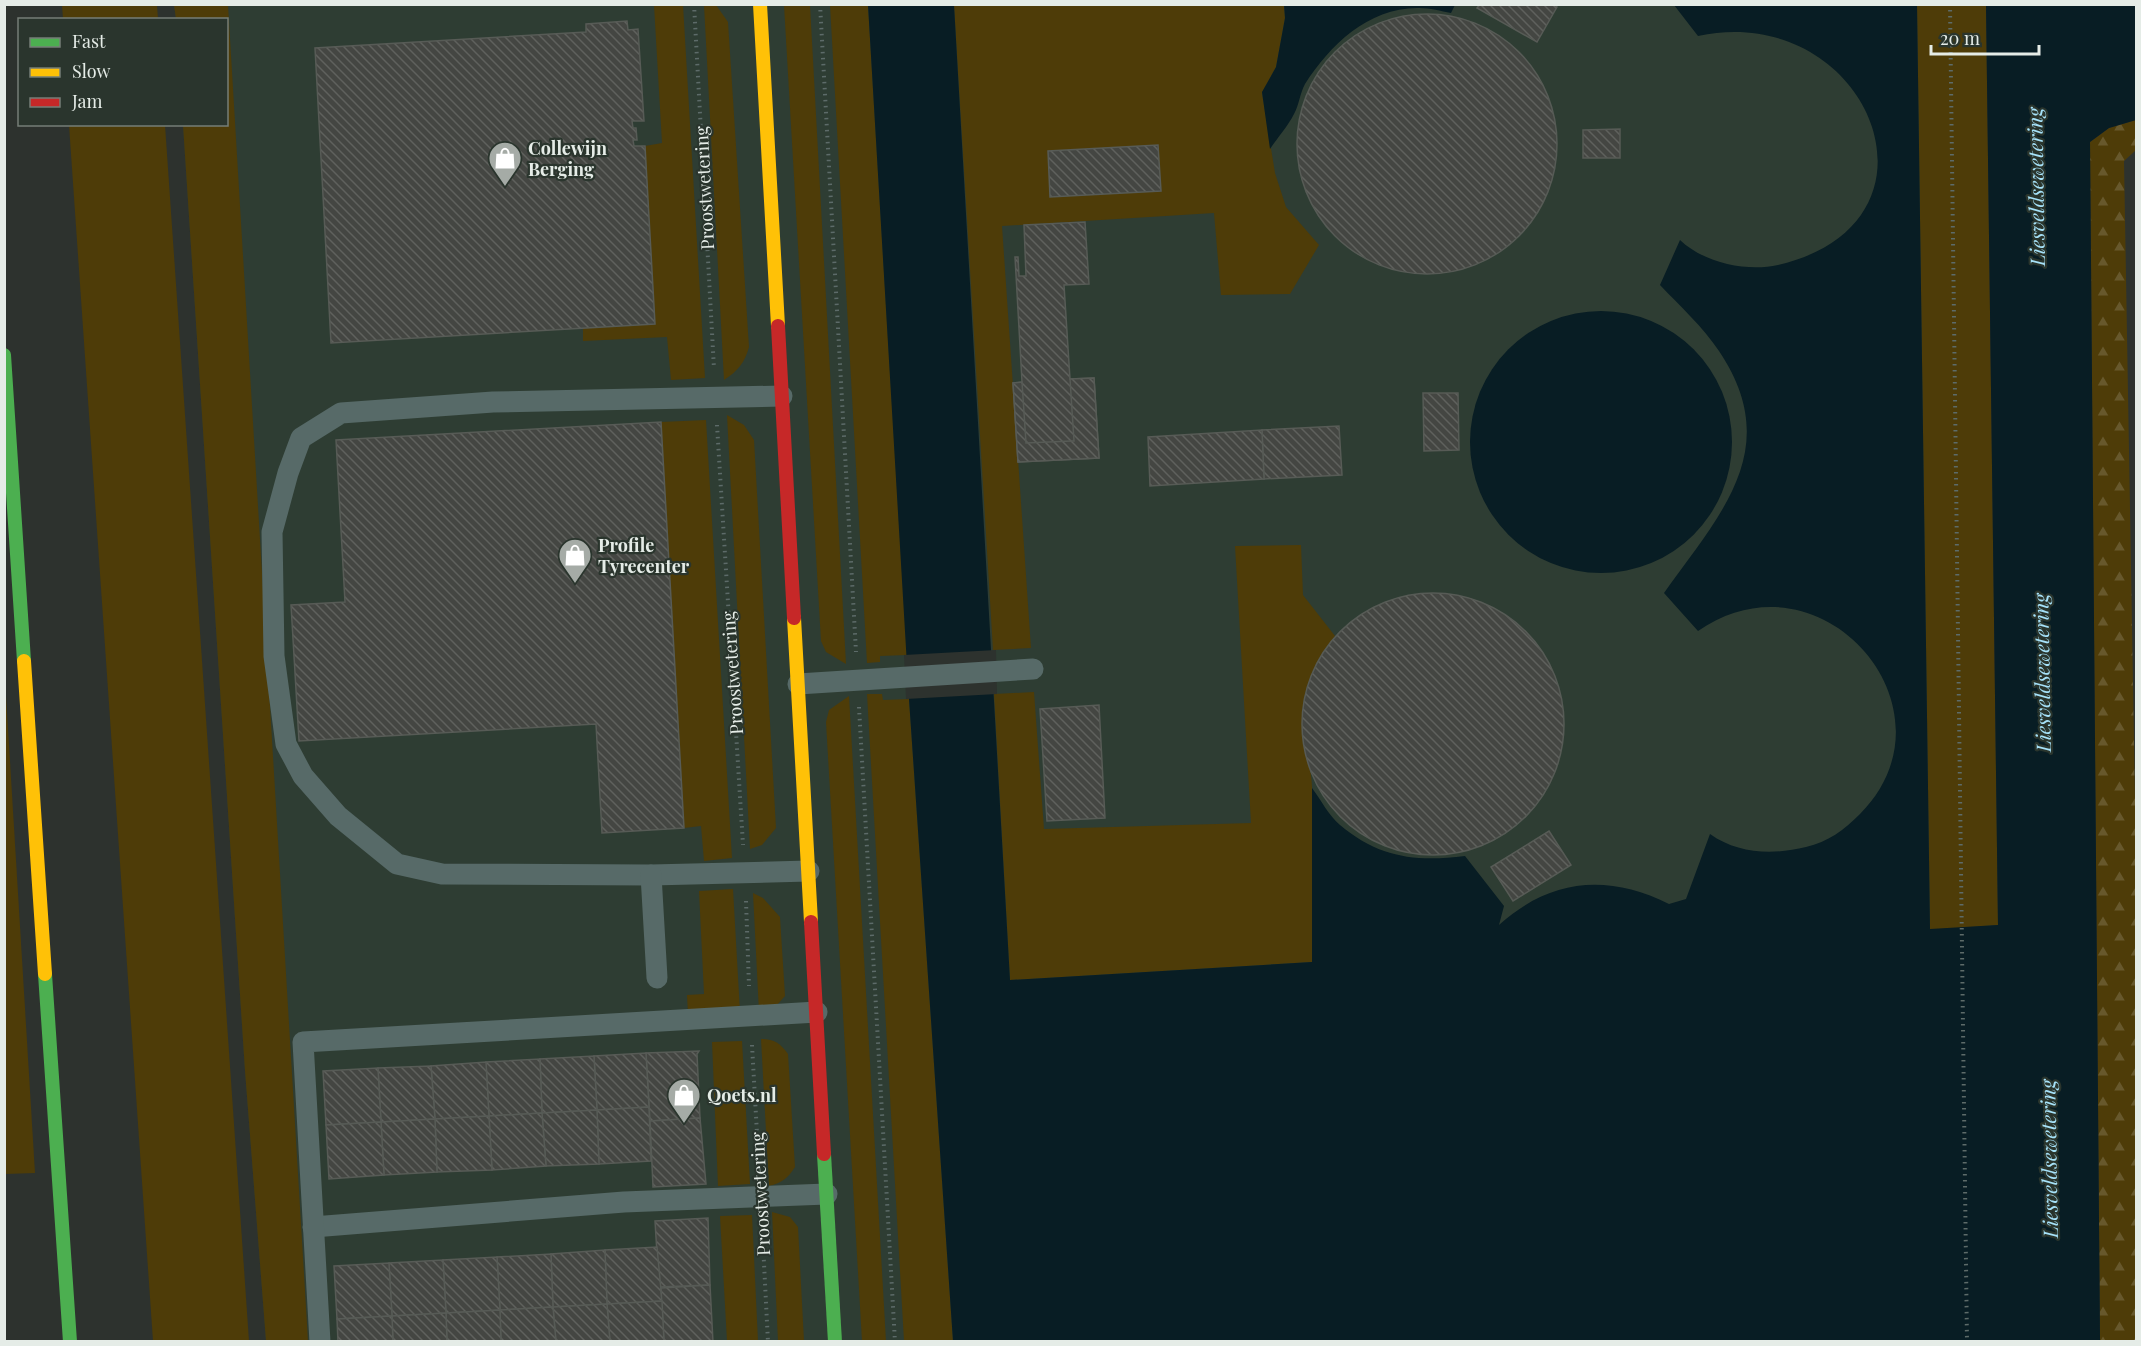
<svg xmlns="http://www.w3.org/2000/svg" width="2141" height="1346" font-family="'Playfair Display',serif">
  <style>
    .built { fill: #2e3d33 }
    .green { fill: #4e3c08 }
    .forest { fill: url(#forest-firs) }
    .water { fill: #081d24 }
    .pier { fill: #2d322e }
    .building { fill: url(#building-back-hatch); stroke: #575b56; stroke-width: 1.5 }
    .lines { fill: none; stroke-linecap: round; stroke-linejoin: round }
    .path { stroke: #5d6b69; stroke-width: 4; stroke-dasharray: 1.5 4.5; stroke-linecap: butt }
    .lane { stroke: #576a68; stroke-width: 21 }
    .fast { stroke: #4caf50; stroke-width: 14 }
    .slow { stroke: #ffc107; stroke-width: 14 }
    .jam { stroke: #c62828; stroke-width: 14 }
    .labels { text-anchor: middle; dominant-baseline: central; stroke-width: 4.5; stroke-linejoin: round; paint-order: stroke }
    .poi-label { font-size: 18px; font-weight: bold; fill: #e5ece7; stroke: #2a352d; text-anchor: start }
    .street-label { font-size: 18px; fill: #e5ece7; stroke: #2a352d }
    .water-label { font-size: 20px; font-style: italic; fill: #a6e2f9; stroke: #2a352d }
  </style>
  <defs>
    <pattern id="forest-firs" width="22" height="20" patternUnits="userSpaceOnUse" patternTransform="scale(1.5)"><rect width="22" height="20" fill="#4e3c08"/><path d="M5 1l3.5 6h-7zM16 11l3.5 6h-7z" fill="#67582c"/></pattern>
    <pattern id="building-back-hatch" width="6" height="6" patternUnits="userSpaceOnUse" patternTransform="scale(1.5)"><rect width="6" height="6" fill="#444642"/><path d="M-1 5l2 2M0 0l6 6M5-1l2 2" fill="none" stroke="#5f615d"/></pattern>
  </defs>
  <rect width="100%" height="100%" fill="#2d322e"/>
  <path class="built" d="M 174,5 L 1976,5 L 1997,1341 L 266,1341 L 245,1071 L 183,125 L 226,124 L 226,20 L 176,19 Z"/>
  <g class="green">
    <path d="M 62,5 L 157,5 L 158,19 L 63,19 Z"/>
    <path d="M 174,5 L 228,5 L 308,1341 L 266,1341 L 245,1071 L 183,125 L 226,124 L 226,20 L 176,19 Z"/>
    <path d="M 654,5 L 683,5 L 705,378 L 671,380 L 667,337 L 583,341 L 583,328 L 655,324 L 645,146 L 662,143 Z"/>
    <path d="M 704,5 L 716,5 L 728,22 L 749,347 C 745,362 738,371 724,380 Z"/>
    <path d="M 784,5 L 810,5 L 846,664 L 826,652 L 821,641 Z"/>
    <path d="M 830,5 L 868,5 L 907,655 L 880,656 L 880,662 L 867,663 Z"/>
    <path d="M 954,5 L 1284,5 L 1285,18 L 1276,67 L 1262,93 L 1275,173 L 1286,207 L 1319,245 L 1290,294 L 1221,295 L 1214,213 L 1002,226 L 1031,648 L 993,650 Z"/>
    <path d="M 1917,5 L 1986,5 L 1998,925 L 1930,930 Z"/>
    <path d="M 69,125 L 165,125 L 249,1341 L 153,1341 Z"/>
    <path d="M 727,415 L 744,425 L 754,440 L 776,828 L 762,845 L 750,849 Z"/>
    <path d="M 706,420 L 732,858 L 704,861 L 701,826 L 684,828 L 661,422 Z"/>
    <path d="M 1301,545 L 1303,595 L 1335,636 C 1319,657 1306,680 1303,706 C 1299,735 1311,759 1312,787 C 1315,845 1313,904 1312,962 L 1010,980 L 994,694 L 1034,692 L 1044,829 L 1251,823 L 1235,546 Z"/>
    <path d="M 5,679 L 35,1173 L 5,1174 Z"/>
    <path d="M 867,694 L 882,694 L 883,700 L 909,699 L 953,1341 L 904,1341 Z"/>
    <path d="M 849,696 L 886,1341 L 862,1341 L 826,722 L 829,710 Z"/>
    <path d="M 733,889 L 740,1012 L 688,1014 L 687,995 L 704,994 L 699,891 Z"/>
    <path d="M 753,893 L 763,898 L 780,917 L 785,996 L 777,1005 L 759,1012 Z"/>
    <path d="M 761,1039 C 774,1039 780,1043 788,1054 L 795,1167 C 788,1178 782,1183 769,1186 Z"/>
    <path d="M 742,1041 L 750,1184 L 718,1186 L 712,1042 Z"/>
    <path d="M 772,1212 L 790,1217 L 798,1227 L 804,1341 L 778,1341 Z"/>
    <path d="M 752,1215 L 758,1341 L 727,1341 L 720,1216 Z"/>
  </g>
  <path class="forest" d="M 2136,120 L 2136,150 L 2124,161 L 2136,858 L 2136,1342 L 2100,1341 L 2090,142 L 2109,128 Z"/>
  <g class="water">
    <path d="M 868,5 L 954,5 L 1010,980 L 1312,962 L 1312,788 C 1321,800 1329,816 1340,825 C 1379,858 1416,862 1465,856 L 1504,906 L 1499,925 C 1551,878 1608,874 1669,904 L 1686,899 L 1710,834 C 1738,854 1773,855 1806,847 C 1828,842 1844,830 1860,814 C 1964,709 1821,545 1698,631 L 1664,593 C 1720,514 1785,449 1719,351 C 1703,327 1680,306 1660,285 L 1680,240 C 1704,263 1747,272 1778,265 C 1961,222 1867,0 1698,36 L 1674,5 L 1917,5 L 1930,929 L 1998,925 L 1986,5 L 2136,5 L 2136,120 L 2109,128 L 2090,142 L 2100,1341 L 953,1341 L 909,699 Z"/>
    <path d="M 1284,5 L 1284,4 L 1455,5 L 1451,13 C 1441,11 1430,8 1419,8 C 1369,7 1330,45 1305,84 C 1300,93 1299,105 1294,114 C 1288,126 1278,137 1270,149 L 1262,92 L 1276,67 L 1285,18 Z"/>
    <circle cx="1601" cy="442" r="131"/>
  </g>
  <path class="pier" d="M 996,650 L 997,694 L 906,699 L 904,655 Z"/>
  <g class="building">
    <path d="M 1480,4 L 1553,4 L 1557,7 L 1537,42 L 1477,8 Z"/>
    <circle cx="1427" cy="144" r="130"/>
    <path d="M 627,21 L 628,30 L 638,29 L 644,121 L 632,121 L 633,128 L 636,128 L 637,140 L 633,140 L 634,146 L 645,146 L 655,324 L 331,343 L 315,48 L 586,32 L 586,24 Z"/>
    <path d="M 1620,129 L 1620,158 L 1583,158 L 1583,130 Z"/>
    <path d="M 1158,145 L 1161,191 L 1050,197 L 1048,151 Z"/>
    <path d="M 1085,222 L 1089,284 L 1064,285 L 1070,379 L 1094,378 L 1099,458 L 1018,462 L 1013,383 L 1022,382 L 1015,257 L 1018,257 L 1019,276 L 1026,276 L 1024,225 Z"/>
    <path d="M 1094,378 L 1099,458 L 1018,462 L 1013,383 L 1022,382 L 1026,443 L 1072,441 L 1074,441 L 1070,379 Z"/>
    <path d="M 1423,393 L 1458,393 L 1459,450 L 1424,451 Z"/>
    <path d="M 661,422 L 684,828 L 602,833 L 596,724 L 299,741 L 291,605 L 345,602 L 336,440 Z"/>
    <path d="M 1339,426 L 1342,475 L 1264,479 L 1262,430 Z"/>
    <path d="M 1262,430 L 1264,479 L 1150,486 L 1148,437 Z"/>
    <circle cx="1433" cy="724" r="131"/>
    <path d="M 1099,705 L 1105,818 L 1047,821 L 1040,709 Z"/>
    <path d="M 1549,831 L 1571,865 L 1513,901 L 1491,867 Z"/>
    <path d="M 699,1051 L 697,1054 L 700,1118 L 650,1121 L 646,1053 Z"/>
    <path d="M 646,1053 L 649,1107 L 597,1110 L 594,1056 Z"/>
    <path d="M 594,1056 L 597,1110 L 542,1113 L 540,1059 Z"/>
    <path d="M 540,1059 L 542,1113 L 489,1116 L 486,1062 Z"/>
    <path d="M 486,1062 L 489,1116 L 435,1119 L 431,1066 Z"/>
    <path d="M 431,1066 L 435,1119 L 381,1122 L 378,1068 Z"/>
    <path d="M 378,1068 L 381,1122 L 326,1125 L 323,1071 Z"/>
    <path d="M 649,1107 L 651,1161 L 599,1164 L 597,1110 Z"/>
    <path d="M 597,1110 L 599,1164 L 546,1166 L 542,1113 Z"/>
    <path d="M 542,1113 L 546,1166 L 492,1170 L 489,1116 Z"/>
    <path d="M 489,1116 L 492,1170 L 437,1172 L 435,1119 Z"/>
    <path d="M 700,1118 L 706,1184 L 653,1187 L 650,1121 Z"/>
    <path d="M 435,1119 L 437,1172 L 384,1175 L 381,1122 Z"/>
    <path d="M 381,1122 L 384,1175 L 329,1179 L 326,1125 Z"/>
    <path d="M 708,1218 L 710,1285 L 659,1287 L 655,1221 Z"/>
    <path d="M 657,1247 L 662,1301 L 607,1304 L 605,1250 Z"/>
    <path d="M 605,1250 L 607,1304 L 553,1307 L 551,1254 Z"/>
    <path d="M 551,1254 L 553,1307 L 500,1310 L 497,1257 Z"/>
    <path d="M 497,1257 L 500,1310 L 446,1313 L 443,1260 Z"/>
    <path d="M 443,1260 L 446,1313 L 392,1316 L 389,1263 Z"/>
    <path d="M 389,1263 L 392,1316 L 337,1319 L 334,1266 Z"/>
    <path d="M 710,1285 L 713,1342 L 664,1342 L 661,1288 Z"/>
    <path d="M 662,1301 L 664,1342 L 610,1342 L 607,1304 Z"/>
    <path d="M 607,1304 L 610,1342 L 556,1342 L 553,1307 Z"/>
    <path d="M 553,1307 L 556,1342 L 501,1342 L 500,1310 Z"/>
    <path d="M 500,1310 L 501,1342 L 447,1342 L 446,1313 Z"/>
    <path d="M 446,1313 L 447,1342 L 393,1342 L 392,1316 Z"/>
    <path d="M 392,1316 L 393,1342 L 338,1342 L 337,1319 Z"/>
  </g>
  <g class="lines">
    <g class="path">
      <path d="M 694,4 L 714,369"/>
      <path d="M 820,4 L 856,652"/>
      <path d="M 1950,4 L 1967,1342"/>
      <path d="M 717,425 L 743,845"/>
      <path d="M 859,707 L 895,1342"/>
      <path d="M 746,901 L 749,986"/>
      <path d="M 752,1045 L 759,1169"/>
      <path d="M 762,1224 L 768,1342"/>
    </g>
    <g class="lane">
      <path d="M 782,396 L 493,402 L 341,413 L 301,438 L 288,473 L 272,532 L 274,656 L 286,744 L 303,776 L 338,816 L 397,864 L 442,874 L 651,875 L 809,871"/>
      <path d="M 798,684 L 1033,669"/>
      <path d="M 651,875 L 657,978"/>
      <path d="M 313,1227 L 624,1202 L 827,1194"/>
      <path d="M 320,1342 L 303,1042 L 817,1012"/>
    </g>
    <g class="fast">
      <path d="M 4,355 L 24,661"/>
      <path d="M 45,974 L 70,1342"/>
      <path d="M 824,1154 L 835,1342"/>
    </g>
    <g class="slow">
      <path d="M 760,4 L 778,326"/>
      <path d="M 794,618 L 811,922"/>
      <path d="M 24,661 L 45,974"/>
    </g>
    <g class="jam">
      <path d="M 778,326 L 794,618"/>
      <path d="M 811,922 L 824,1154"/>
    </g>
  </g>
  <defs>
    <symbol id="shop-pin" viewBox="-11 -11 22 30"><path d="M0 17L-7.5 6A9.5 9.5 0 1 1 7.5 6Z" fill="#a5aba6" stroke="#2a352d"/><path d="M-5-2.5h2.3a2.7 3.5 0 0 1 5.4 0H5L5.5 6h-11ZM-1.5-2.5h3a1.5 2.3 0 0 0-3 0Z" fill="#fff"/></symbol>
  </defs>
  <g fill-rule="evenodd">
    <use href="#shop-pin" x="486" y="139" width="38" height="52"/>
    <use href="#shop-pin" x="556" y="536" width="38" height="52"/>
    <use href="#shop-pin" x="665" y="1076" width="38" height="52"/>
  </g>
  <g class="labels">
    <g class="poi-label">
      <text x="528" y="148">Collewijn<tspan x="528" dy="21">Berging</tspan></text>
      <text x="598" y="545">Profile<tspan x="598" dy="21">Tyrecenter</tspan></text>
      <text x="707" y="1095">Qoets.nl</text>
    </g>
    <g class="street-label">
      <text transform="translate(704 188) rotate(-93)">Proostwetering</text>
      <text transform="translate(732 673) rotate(-94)">Proostwetering</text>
      <text transform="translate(760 1194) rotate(-93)">Proostwetering</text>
    </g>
    <g class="water-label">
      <text transform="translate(2035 187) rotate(-91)">Liesveldsewetering</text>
      <text transform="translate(2041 673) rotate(-91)">Liesveldsewetering</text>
      <text transform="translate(2048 1159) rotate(-91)">Liesveldsewetering</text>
    </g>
  </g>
  <rect width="2141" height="1346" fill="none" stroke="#e5ece7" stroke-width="12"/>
  <rect x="18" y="18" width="210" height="108" fill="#2a352d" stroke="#757e77" stroke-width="1.5"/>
  <rect x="30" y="38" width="30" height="9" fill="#4caf50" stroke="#757e77" stroke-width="1.5"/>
  <text x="72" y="48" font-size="18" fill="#e5ece7">Fast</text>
  <rect x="30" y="68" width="30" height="9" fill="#ffc107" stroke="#757e77" stroke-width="1.5"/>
  <text x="72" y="78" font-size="18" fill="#e5ece7">Slow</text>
  <rect x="30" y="98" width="30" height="9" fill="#c62828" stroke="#757e77" stroke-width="1.5"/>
  <text x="72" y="108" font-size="18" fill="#e5ece7">Jam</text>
  <path d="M1931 45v9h108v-9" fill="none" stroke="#e5ece7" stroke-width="3"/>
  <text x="1940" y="45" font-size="18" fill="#e5ece7" stroke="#2a352d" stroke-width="4.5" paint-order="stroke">20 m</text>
</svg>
